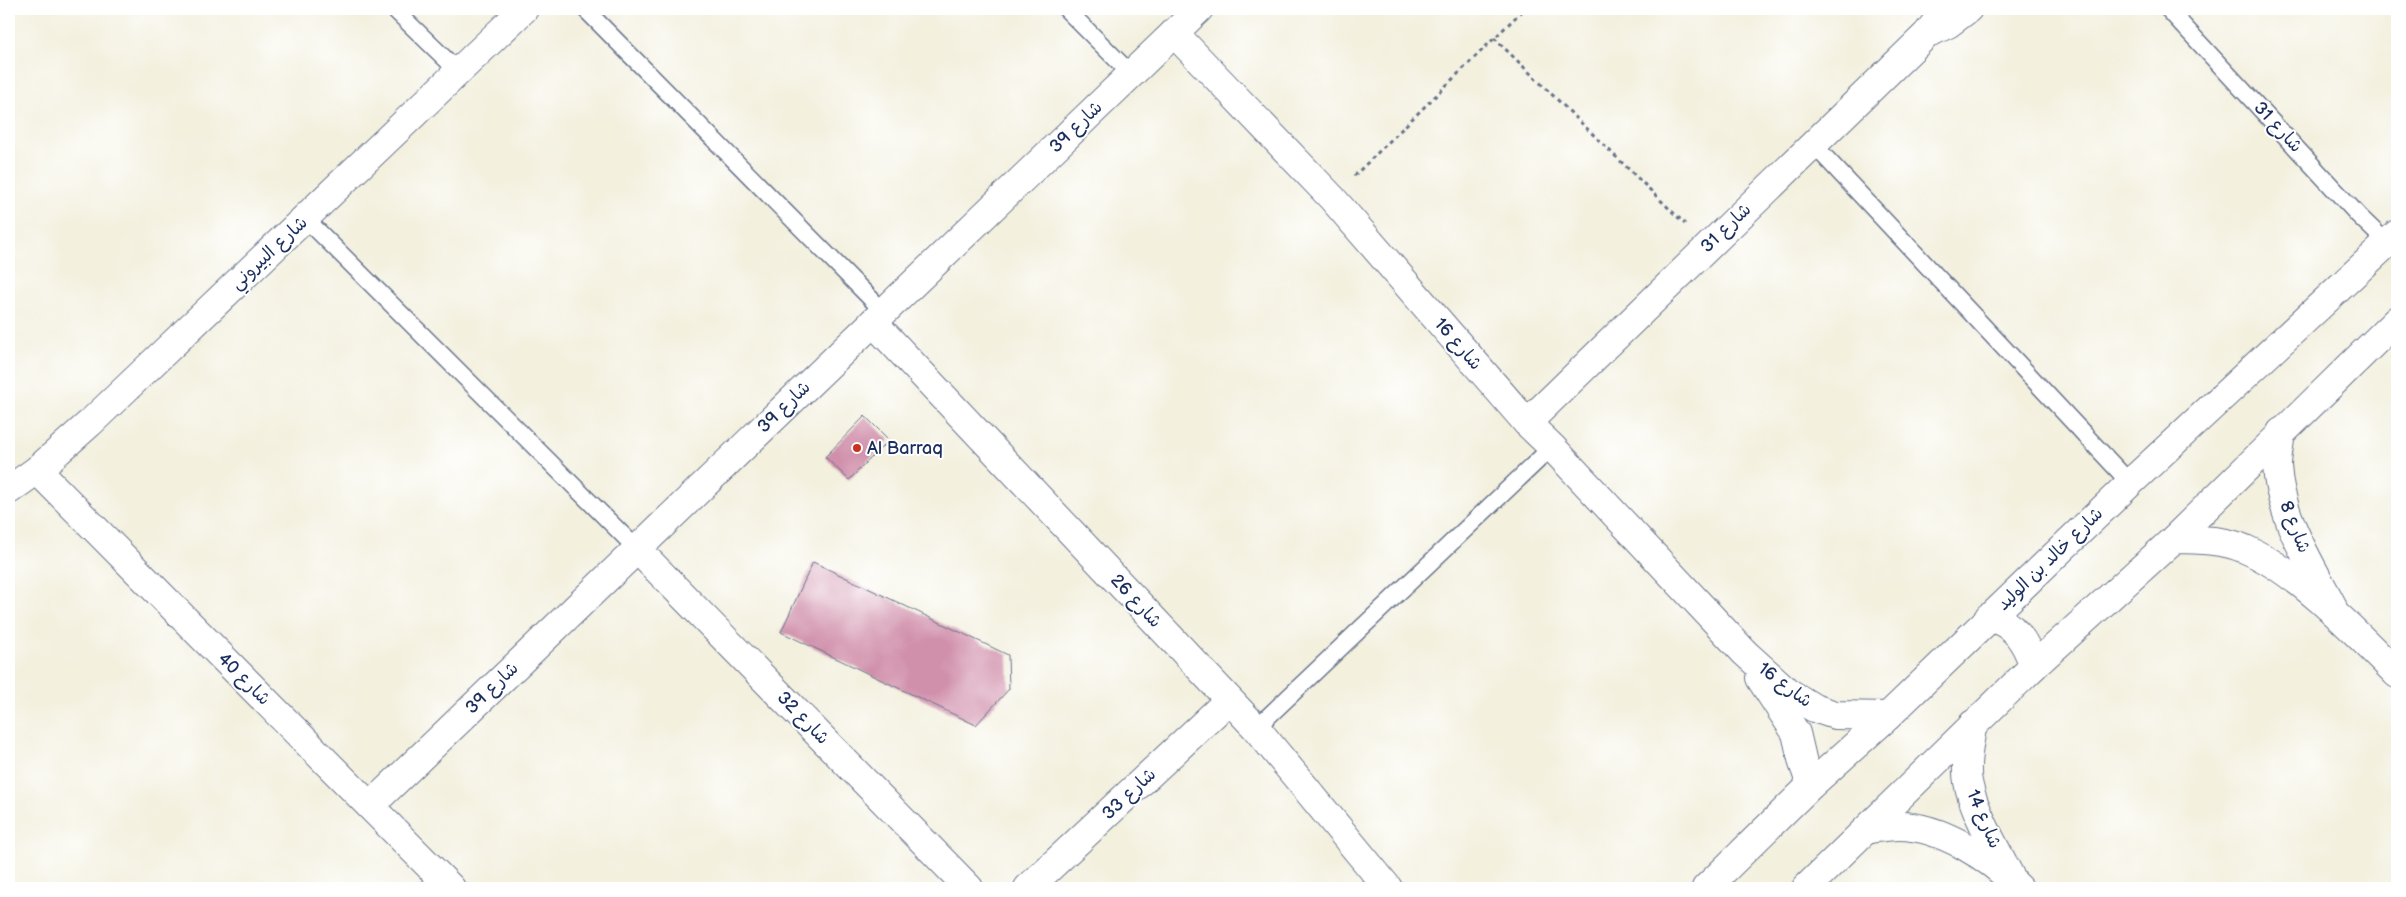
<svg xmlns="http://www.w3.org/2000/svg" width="2406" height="897" font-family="'Balsamiq Sans','Playpen Sans Arabic',sans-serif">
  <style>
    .building { fill: #d08faa }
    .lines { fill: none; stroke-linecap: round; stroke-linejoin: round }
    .service-casing { stroke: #67738b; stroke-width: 19 }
    .minor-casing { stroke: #67738b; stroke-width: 30 }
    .secondary-casing { stroke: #67738b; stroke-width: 30 }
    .path { stroke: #67738b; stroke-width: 3; stroke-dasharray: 4 4; stroke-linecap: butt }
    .service { stroke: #fff; stroke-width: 16 }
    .minor { stroke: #fff; stroke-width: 28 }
    .secondary { stroke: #fff; stroke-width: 28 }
    .poi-dot { fill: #c8321e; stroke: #fff; stroke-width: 2 }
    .labels { text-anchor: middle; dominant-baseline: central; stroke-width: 4; stroke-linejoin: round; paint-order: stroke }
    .street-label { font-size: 18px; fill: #1b2f5e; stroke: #fff }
    .poi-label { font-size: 18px; fill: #1b2f5e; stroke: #fff; text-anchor: start }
  </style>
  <rect width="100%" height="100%" fill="#fff"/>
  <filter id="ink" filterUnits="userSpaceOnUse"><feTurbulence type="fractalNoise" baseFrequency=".02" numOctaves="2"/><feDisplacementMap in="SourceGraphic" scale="10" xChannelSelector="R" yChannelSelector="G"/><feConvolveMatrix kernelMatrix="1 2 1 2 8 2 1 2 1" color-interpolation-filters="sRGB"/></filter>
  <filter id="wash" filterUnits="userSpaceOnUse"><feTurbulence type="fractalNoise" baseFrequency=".0096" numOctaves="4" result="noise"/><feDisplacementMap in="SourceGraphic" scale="20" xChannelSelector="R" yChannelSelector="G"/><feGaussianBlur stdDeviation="1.12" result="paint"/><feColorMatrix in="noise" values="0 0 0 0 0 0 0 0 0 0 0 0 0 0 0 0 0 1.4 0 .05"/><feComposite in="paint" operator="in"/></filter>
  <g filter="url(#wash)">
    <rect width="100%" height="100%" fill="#f3f0de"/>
    <g id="blocks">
      <g class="building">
        <path d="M 865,416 L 889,440 L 849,480 L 825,457 Z"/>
        <path d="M 813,562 L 1008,655 L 1009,689 L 976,725 L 781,632 Z"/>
      </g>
    </g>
  </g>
  <g filter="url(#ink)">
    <use href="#blocks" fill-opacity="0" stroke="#67738b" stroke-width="1"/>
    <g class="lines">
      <defs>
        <g id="service">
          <path d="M 394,9 L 459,72"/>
          <path d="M 585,9 L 884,312"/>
          <path d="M 1066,9 L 1131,74"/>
          <path d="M 2168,9 L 2359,216 L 2388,244"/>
          <path d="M 1813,144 L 2130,483"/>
          <path d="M 306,219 L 636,548"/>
          <path d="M 1256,728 L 1552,447"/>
        </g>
        <g id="minor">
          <path d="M 1933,31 L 1948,24 L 1968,9"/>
          <path d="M 1174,33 L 1332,198 L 1527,423 L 1552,447 L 1745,653 L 1788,692 L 1814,708 L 1835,715 L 1888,716"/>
          <path d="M 873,322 L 1256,728 L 1388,888"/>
          <path d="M 1527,423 L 1927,34 L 1946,9"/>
          <path d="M 2281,432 C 2280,443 2277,455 2277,466 C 2280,517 2309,561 2332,605"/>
          <path d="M 37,470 L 451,888"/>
          <path d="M 9,490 L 37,470 L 90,423 L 524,9"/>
          <path d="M 2174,539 C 2197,540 2223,539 2245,549 C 2299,572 2356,633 2397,674"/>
          <path d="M 636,548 L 969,888"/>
          <path d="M 1760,678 L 1796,733 L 1803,763 L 1811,785"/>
          <path d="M 1973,724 C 1970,740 1966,756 1967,773 C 1968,802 1996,849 2010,876"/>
          <path d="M 370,806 L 1199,9"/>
          <path d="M 1868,829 C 1878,828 1889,826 1899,826 C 1941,826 1992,859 2019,888"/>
          <path d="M 1028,888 L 1229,700"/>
        </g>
        <g id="secondary">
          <path d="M 1989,617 C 2015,624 2025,641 2034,666"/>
          <path d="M 1706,888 L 1811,785 L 1888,716 L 2130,483 L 2397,234"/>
          <path d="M 1806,888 L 2034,666 L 2174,539 L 2397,320"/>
        </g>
      </defs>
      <use href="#service" class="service-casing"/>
      <use href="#minor" class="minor-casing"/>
      <use href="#secondary" class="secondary-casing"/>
      <g class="path">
        <path d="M 1494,38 L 1685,224"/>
        <path d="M 1354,176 L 1524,9"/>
      </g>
      <use href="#service" class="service"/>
      <use href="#minor" class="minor"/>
      <use href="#secondary" class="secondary"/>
    </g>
  </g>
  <circle class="poi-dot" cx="857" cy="448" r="5"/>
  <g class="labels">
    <g class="street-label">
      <text transform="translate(1076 127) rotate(-44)">شارع 39</text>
      <text transform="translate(2278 127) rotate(47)">شارع 31</text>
      <text transform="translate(1726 228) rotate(-44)">شارع 31</text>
      <text transform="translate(269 253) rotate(-43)">شارع البيروني</text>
      <text transform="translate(1458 344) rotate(49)">شارع 16</text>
      <text transform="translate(784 407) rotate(-44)">شارع 39</text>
      <text transform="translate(2295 527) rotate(68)">شارع 8</text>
      <text transform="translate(2050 559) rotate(-44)">شارع خالد بن الوليد</text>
      <text transform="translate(1136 601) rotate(47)">شارع 26</text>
      <text transform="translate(244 679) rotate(45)">شارع 40</text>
      <text transform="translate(1785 685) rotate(37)">شارع 16</text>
      <text transform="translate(492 688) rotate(-44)">شارع 39</text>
      <text transform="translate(803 718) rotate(46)">شارع 32</text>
      <text transform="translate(1129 794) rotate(-43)">شارع 33</text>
      <text transform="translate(1984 819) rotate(67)">شارع 14</text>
    </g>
    <g class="poi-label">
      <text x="867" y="448">Al Barraq</text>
    </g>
  </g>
  <rect width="2406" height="897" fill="none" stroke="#fff" stroke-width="30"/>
</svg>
